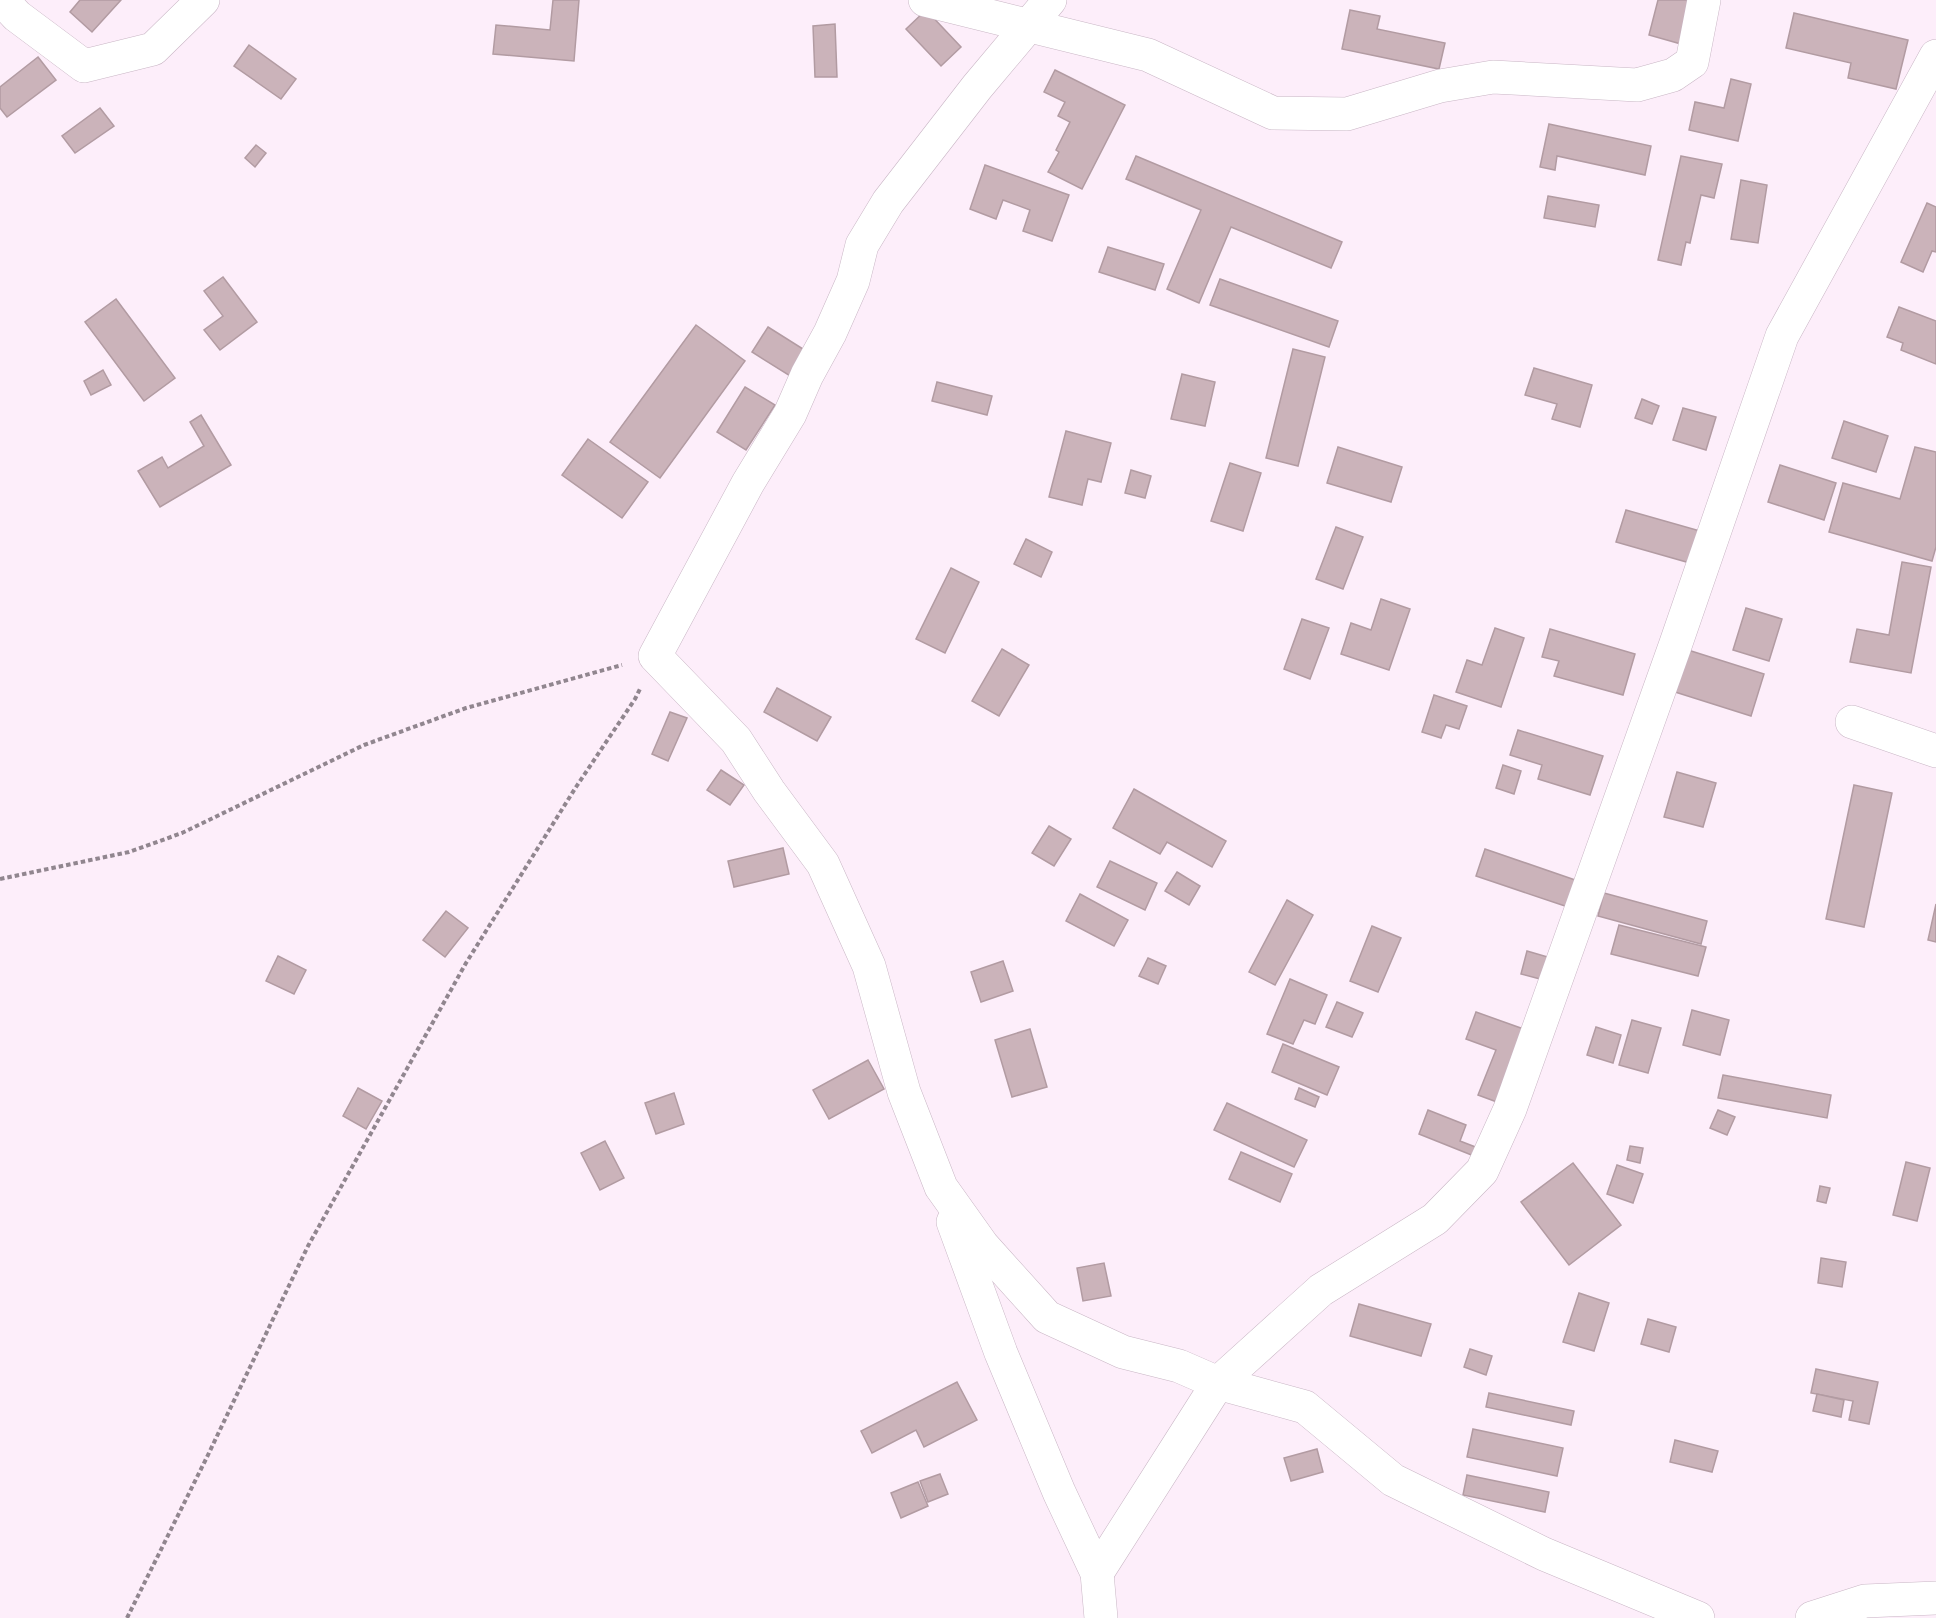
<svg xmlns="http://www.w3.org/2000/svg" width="1936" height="1618" font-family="'Archivo Narrow',sans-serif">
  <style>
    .building { fill: #cbb3ba; stroke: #b29ba2; stroke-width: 1.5 }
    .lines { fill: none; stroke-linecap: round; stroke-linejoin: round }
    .street-casing { stroke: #c9b6c5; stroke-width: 34 }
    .path { stroke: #91868f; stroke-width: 4; stroke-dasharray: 4.5 3; stroke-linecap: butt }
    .street { stroke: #fff; stroke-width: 33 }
  </style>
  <rect width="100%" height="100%" fill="#fdeefa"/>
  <g class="building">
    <path d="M 80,0 L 121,0 L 92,32 L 70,12 Z"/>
    <path d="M 553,0 L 579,0 L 574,61 L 493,54 L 496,25 L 550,30 Z"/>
    <path d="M 1658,0 L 1692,0 L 1681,44 L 1649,35 Z"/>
    <path d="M 926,10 L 961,47 L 941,66 L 906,29 Z"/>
    <path d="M 1350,10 L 1380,16 L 1377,29 L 1445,43 L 1439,69 L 1342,49 Z"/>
    <path d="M 1794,13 L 1908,40 L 1896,89 L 1848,78 L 1851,63 L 1786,48 Z"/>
    <path d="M 835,24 L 837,77 L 815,77 L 813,26 Z"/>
    <path d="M 249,45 L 296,79 L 281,99 L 234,66 Z"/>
    <path d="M 38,57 L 56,80 L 7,117 L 0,108 L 0,87 Z"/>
    <path d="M 1055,70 L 1125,105 L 1082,189 L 1048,172 L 1059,152 L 1056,150 L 1070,122 L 1058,116 L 1065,102 L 1044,92 Z"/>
    <path d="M 1731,79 L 1751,84 L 1738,141 L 1689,130 L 1695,102 L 1724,108 Z"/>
    <path d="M 100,108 L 114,126 L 75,153 L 62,136 Z"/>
    <path d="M 1549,124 L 1651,146 L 1645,175 L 1557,156 L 1555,170 L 1540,167 Z"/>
    <path d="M 256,145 L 266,153 L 255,167 L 245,158 Z"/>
    <path d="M 1136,156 L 1342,242 L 1331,268 L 1231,227 L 1199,303 L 1167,289 L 1201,210 L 1126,179 Z"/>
    <path d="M 1681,156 L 1722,164 L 1714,198 L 1701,195 L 1690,243 L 1686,242 L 1681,265 L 1658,260 Z"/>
    <path d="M 985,165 L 1069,195 L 1052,241 L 1023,231 L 1030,210 L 1003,200 L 996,219 L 970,209 Z"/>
    <path d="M 1741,180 L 1767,185 L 1758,243 L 1731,239 Z"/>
    <path d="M 1548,196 L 1599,205 L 1595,227 L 1544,218 Z"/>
    <path d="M 1927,203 L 1936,207 L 1936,252 L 1932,251 L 1923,272 L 1901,262 Z"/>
    <path d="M 1108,247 L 1164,264 L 1155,290 L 1099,272 Z"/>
    <path d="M 223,277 L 257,322 L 220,350 L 204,330 L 223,316 L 204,291 Z"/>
    <path d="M 1220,279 L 1338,321 L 1329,347 L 1210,305 Z"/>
    <path d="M 116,299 L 175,378 L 144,401 L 85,322 Z"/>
    <path d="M 1899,307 L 1936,321 L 1936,364 L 1901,350 L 1903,343 L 1887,337 Z"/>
    <path d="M 696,325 L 745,361 L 660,478 L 610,442 Z"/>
    <path d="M 768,327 L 811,354 L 795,379 L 752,352 Z"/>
    <path d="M 1293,349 L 1325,357 L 1298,466 L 1266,458 Z"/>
    <path d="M 1534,368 L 1592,385 L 1580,427 L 1552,419 L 1557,404 L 1525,395 Z"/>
    <path d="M 103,370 L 111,385 L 91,395 L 84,381 Z"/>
    <path d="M 1182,374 L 1215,382 L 1205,426 L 1171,419 Z"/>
    <path d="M 937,382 L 992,396 L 987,415 L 932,401 Z"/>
    <path d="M 745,387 L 775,405 L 746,450 L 717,432 Z"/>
    <path d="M 1642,399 L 1659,406 L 1652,424 L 1635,418 Z"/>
    <path d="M 1683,408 L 1716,417 L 1706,450 L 1673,440 Z"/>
    <path d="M 201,415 L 231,465 L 160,507 L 138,471 L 162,457 L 168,468 L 204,446 L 190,422 Z"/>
    <path d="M 1844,421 L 1888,436 L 1876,472 L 1832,458 Z"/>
    <path d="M 1066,431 L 1111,443 L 1101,482 L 1088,479 L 1082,505 L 1049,497 Z"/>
    <path d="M 588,439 L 648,482 L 622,518 L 562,475 Z"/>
    <path d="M 1338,447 L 1402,467 L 1391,502 L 1327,483 Z"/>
    <path d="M 1915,447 L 1936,452 L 1936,547 L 1932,561 L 1829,532 L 1843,483 L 1900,499 Z"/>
    <path d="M 1230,463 L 1261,473 L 1243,531 L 1211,521 Z"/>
    <path d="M 1780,465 L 1836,483 L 1824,520 L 1768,502 Z"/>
    <path d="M 1131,470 L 1151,476 L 1145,498 L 1125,493 Z"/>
    <path d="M 1626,510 L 1700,531 L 1690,563 L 1616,542 Z"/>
    <path d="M 1336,527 L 1363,537 L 1343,589 L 1316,579 Z"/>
    <path d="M 1026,539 L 1052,552 L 1041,577 L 1014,564 Z"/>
    <path d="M 1902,562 L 1931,567 L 1911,673 L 1850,662 L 1857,629 L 1889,635 Z"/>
    <path d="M 951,568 L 979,582 L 945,653 L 916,639 Z"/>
    <path d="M 1381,599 L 1410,609 L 1389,670 L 1341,654 L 1351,623 L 1371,630 Z"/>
    <path d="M 1746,608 L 1782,619 L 1769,661 L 1733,650 Z"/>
    <path d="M 1302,619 L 1329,628 L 1310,679 L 1284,669 Z"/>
    <path d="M 1495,628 L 1524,638 L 1501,707 L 1456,692 L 1467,660 L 1482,665 Z"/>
    <path d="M 1550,629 L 1635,654 L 1623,695 L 1554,676 L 1559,661 L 1542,657 Z"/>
    <path d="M 1002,649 L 1029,665 L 999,716 L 972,701 Z"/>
    <path d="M 1688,650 L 1764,674 L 1751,716 L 1675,692 Z"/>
    <path d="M 777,688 L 831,717 L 817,741 L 764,712 Z"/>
    <path d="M 1434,695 L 1467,706 L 1459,729 L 1446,725 L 1441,738 L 1422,732 Z"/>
    <path d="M 670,712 L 687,718 L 668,761 L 652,754 Z"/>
    <path d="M 1518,730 L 1603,756 L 1590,795 L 1538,779 L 1542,765 L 1510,755 Z"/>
    <path d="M 1503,765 L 1521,771 L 1514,794 L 1496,788 Z"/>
    <path d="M 721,770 L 744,785 L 730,805 L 707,790 Z"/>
    <path d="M 1677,772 L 1716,783 L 1703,827 L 1664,817 Z"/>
    <path d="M 1854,785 L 1892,793 L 1864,927 L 1826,919 Z"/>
    <path d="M 1134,789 L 1226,841 L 1212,867 L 1167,842 L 1160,854 L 1113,828 Z"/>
    <path d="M 1049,826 L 1071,839 L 1054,866 L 1032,853 Z"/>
    <path d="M 783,848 L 789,874 L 734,887 L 728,861 Z"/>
    <path d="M 1485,849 L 1581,882 L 1571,908 L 1476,876 Z"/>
    <path d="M 1110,861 L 1157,883 L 1145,910 L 1097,887 Z"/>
    <path d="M 1177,872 L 1200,886 L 1189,905 L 1165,891 Z"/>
    <path d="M 1604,893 L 1707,921 L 1701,944 L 1598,916 Z"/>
    <path d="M 1080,894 L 1128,920 L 1114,946 L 1066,921 Z"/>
    <path d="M 1287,900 L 1313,915 L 1275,985 L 1249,972 Z"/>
    <path d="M 1936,904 L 1936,942 L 1928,940 Z"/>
    <path d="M 446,911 L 468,928 L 445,957 L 423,940 Z"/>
    <path d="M 1619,925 L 1706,947 L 1698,976 L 1611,954 Z"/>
    <path d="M 1372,926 L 1401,938 L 1378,992 L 1350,981 Z"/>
    <path d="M 1527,951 L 1551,958 L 1544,980 L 1521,974 Z"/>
    <path d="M 278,956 L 306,970 L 294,994 L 266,981 Z"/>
    <path d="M 1148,958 L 1166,966 L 1158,984 L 1139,976 Z"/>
    <path d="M 1003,961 L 1013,991 L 981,1002 L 971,972 Z"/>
    <path d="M 1290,979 L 1327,995 L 1315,1024 L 1304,1020 L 1293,1044 L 1267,1034 Z"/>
    <path d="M 1337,1002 L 1363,1013 L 1352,1037 L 1326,1027 Z"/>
    <path d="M 1692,1010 L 1729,1020 L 1720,1055 L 1683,1045 Z"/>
    <path d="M 1476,1012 L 1532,1032 L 1505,1105 L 1478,1095 L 1496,1050 L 1466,1039 Z"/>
    <path d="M 1632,1020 L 1661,1028 L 1648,1073 L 1619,1065 Z"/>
    <path d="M 1596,1027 L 1621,1035 L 1613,1063 L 1587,1055 Z"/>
    <path d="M 1030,1029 L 1047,1087 L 1012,1097 L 995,1040 Z"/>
    <path d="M 1283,1044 L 1339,1067 L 1327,1095 L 1272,1072 Z"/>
    <path d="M 868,1060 L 884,1089 L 829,1119 L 813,1090 Z"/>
    <path d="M 1723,1075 L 1831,1095 L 1827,1118 L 1718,1098 Z"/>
    <path d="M 358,1088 L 382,1101 L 366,1129 L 343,1116 Z"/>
    <path d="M 1299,1088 L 1319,1097 L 1315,1107 L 1295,1099 Z"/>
    <path d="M 674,1093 L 684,1124 L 656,1134 L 645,1103 Z"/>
    <path d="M 1227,1103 L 1307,1140 L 1294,1167 L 1214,1130 Z"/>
    <path d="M 1428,1110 L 1466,1125 L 1460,1141 L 1478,1148 L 1474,1156 L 1419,1134 Z"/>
    <path d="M 1718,1110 L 1735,1117 L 1727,1135 L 1710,1128 Z"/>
    <path d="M 605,1141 L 624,1178 L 600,1190 L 581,1153 Z"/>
    <path d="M 1630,1146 L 1643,1148 L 1640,1163 L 1627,1160 Z"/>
    <path d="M 1241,1152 L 1292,1174 L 1280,1202 L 1229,1179 Z"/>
    <path d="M 1906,1162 L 1930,1168 L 1917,1221 L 1893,1215 Z"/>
    <path d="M 1573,1163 L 1621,1225 L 1569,1265 L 1521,1202 Z"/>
    <path d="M 1617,1165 L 1643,1174 L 1633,1203 L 1607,1194 Z"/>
    <path d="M 1820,1186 L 1830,1188 L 1826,1203 L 1817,1201 Z"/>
    <path d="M 1821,1258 L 1846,1262 L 1842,1287 L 1818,1283 Z"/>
    <path d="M 1104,1263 L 1111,1296 L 1083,1301 L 1077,1268 Z"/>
    <path d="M 1579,1293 L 1609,1303 L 1594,1351 L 1563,1342 Z"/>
    <path d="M 1359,1304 L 1431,1324 L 1421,1356 L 1350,1336 Z"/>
    <path d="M 1648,1319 L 1676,1327 L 1669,1352 L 1641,1344 Z"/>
    <path d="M 1470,1349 L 1492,1356 L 1486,1375 L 1464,1367 Z"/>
    <path d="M 1816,1369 L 1878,1382 L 1869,1424 L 1849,1420 L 1853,1401 L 1811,1393 Z"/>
    <path d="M 957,1382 L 977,1420 L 924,1447 L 916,1430 L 872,1453 L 861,1431 Z"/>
    <path d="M 1489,1393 L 1574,1411 L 1571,1425 L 1486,1407 Z"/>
    <path d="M 1817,1394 L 1844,1400 L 1841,1417 L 1813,1411 Z"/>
    <path d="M 1473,1429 L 1563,1448 L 1557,1476 L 1467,1457 Z"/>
    <path d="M 1675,1440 L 1718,1451 L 1712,1472 L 1670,1462 Z"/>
    <path d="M 1317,1449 L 1323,1472 L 1291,1481 L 1284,1458 Z"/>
    <path d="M 940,1474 L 948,1494 L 928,1502 L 920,1481 Z"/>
    <path d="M 1467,1475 L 1549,1492 L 1545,1512 L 1463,1495 Z"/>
    <path d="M 918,1482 L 928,1506 L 901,1518 L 891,1493 Z"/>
  </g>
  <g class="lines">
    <defs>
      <g id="street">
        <path d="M 2,0 L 17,16 L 84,66 L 153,49 L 203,0"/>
        <path d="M 925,0 L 1148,55 L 1273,113 L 1347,114 L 1440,86 L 1493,77 L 1637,85 L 1673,75 L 1692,62 L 1704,0"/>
        <path d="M 1050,0 L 977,87 L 888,202 L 862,245 L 853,281 L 830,333 L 807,375 L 790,414 L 748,483 L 655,656 L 736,740 L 769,791 L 823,864 L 869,966 L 904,1092 L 941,1187 L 983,1246 L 1047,1317 L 1123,1352 L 1179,1366 L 1218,1383 L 1305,1407 L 1393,1480 L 1544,1554 L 1698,1618"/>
        <path d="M 1852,722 L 1936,751"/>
        <path d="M 953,1222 L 1001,1353 L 1059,1492 L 1097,1573 L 1101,1618"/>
        <path d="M 1097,1573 L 1218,1383 L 1321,1290 L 1435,1219 L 1482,1171 L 1510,1109 L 1675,646 L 1782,336 L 1936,56"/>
        <path d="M 1812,1618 L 1865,1601 L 1936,1598"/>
      </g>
    </defs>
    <use href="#street" class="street-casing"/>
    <g class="path">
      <path d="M 0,879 L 129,852 L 182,833 L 364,745 L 466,708 L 622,665"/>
      <path d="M 127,1618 L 207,1457 L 308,1246 L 466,963 L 576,787 L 635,699 L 640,689"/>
    </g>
    <use href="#street" class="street"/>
  </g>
</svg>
